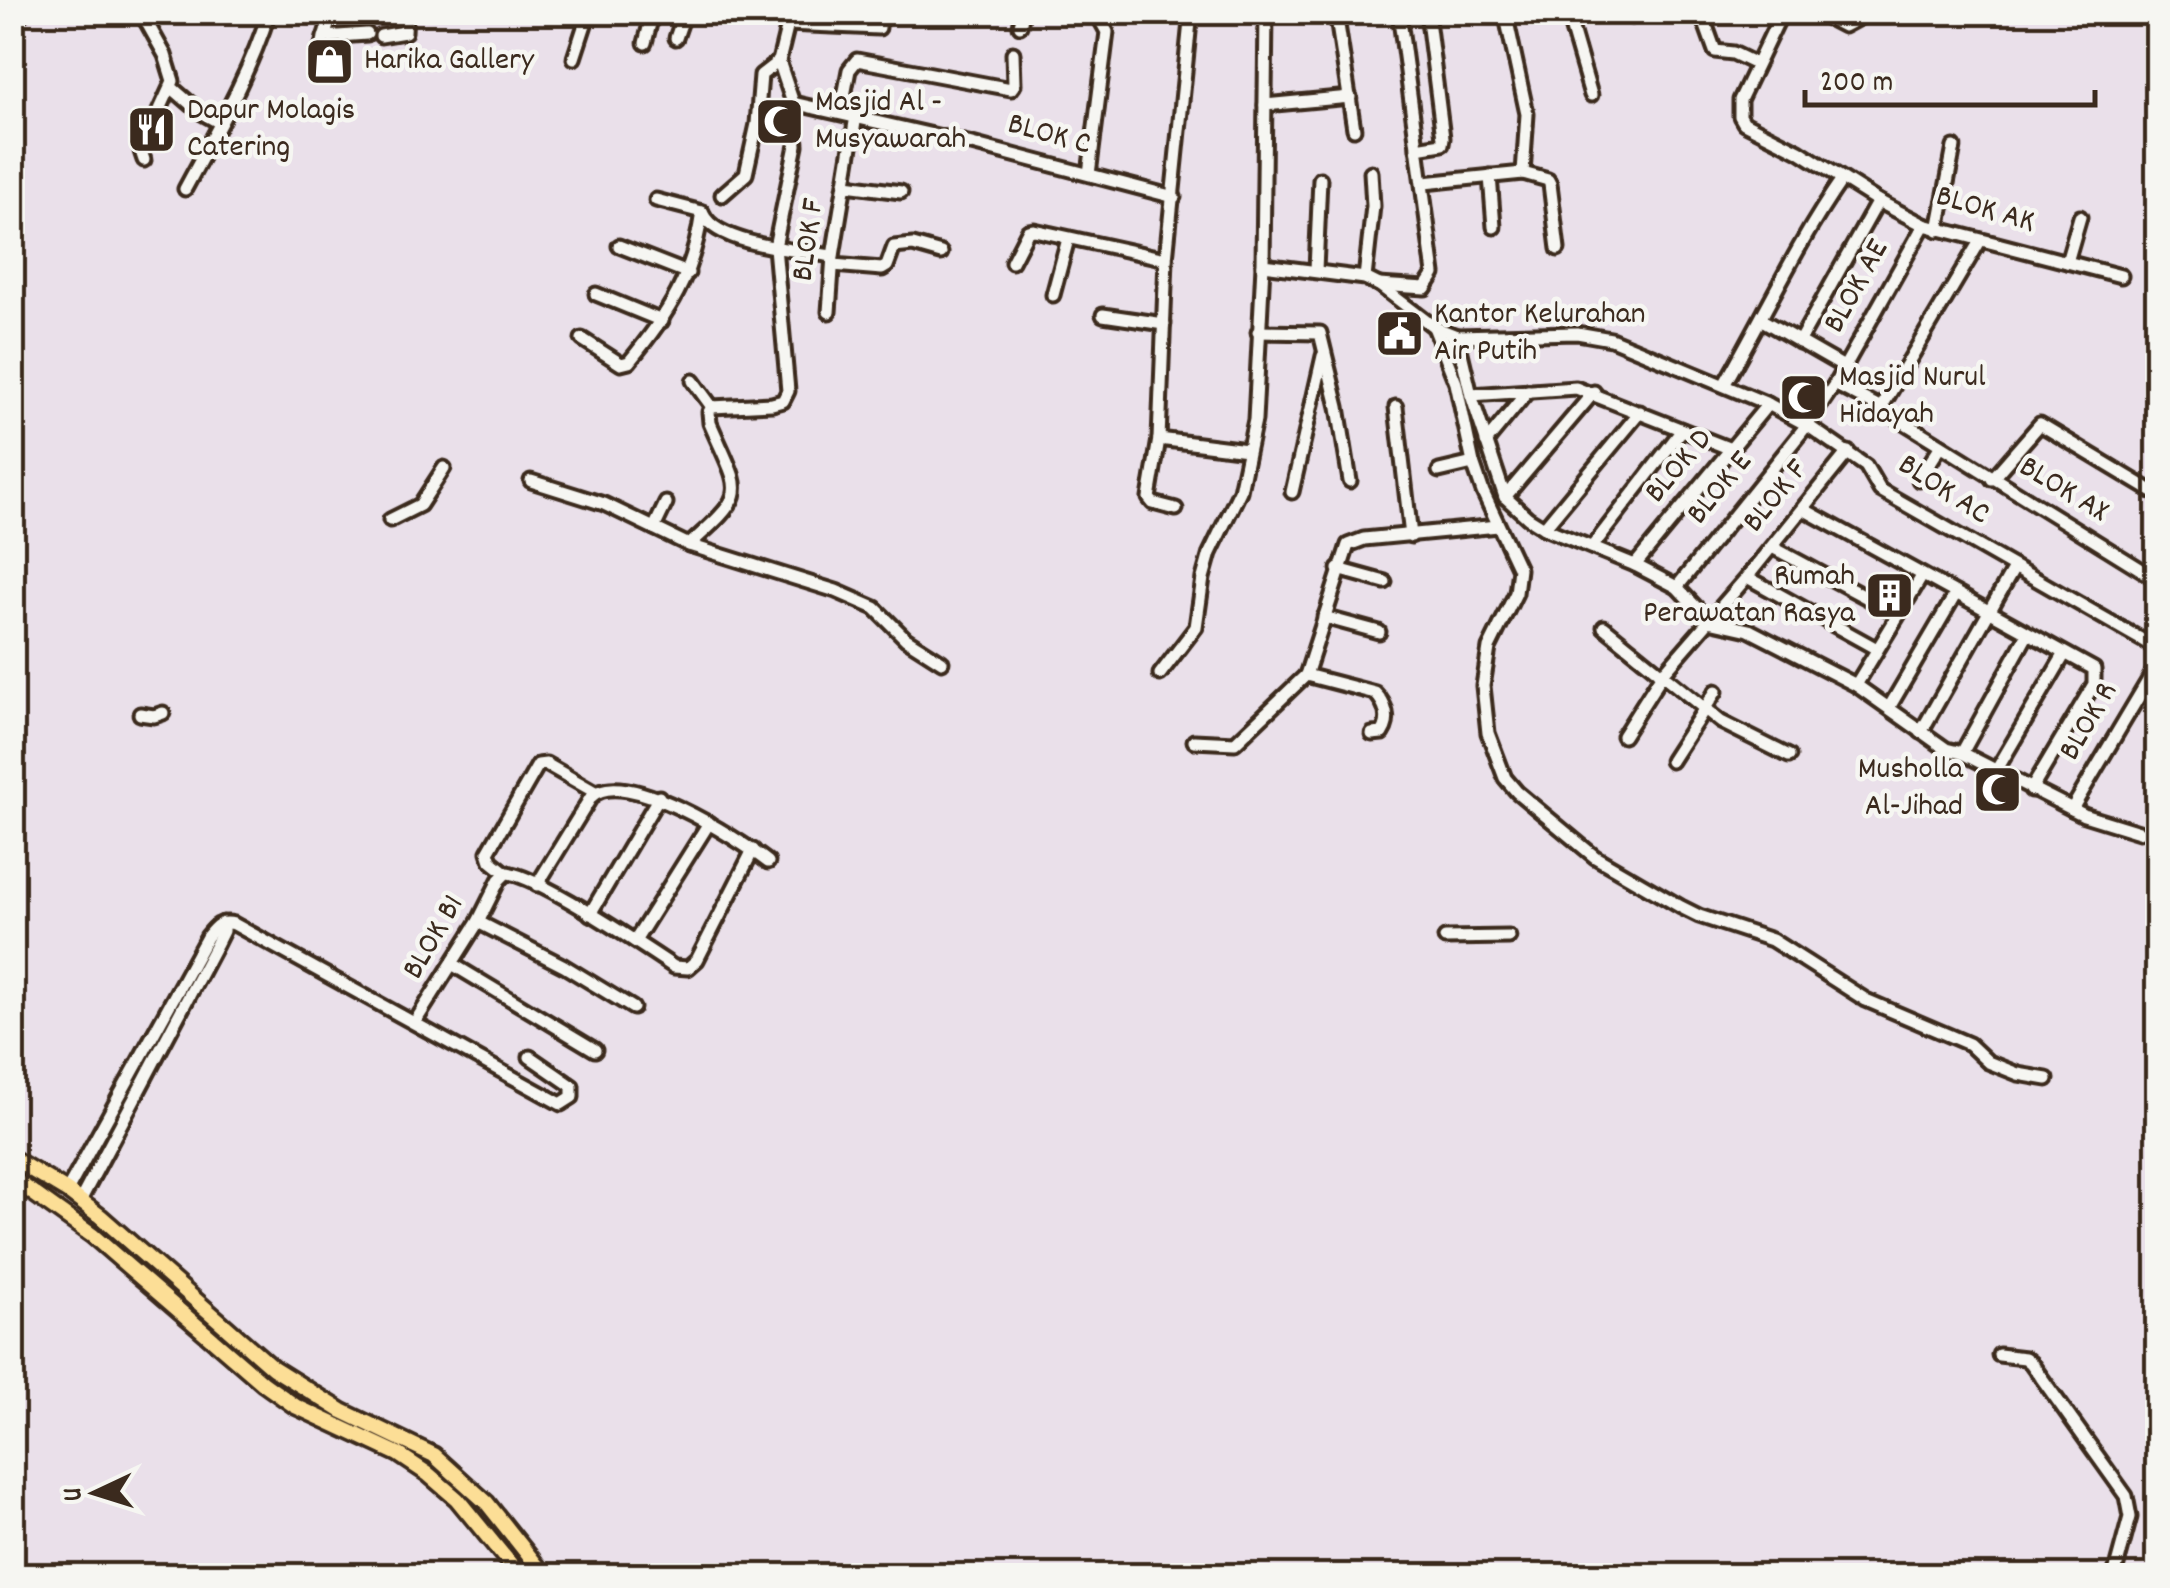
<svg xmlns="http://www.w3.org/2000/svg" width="2170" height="1588" font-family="Dekko,sans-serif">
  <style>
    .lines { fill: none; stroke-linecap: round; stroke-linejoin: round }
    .minor-casing { stroke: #3b2a1e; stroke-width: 19 }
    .major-casing { stroke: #3b2a1e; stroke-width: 21 }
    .minor { stroke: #f6f6f2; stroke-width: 11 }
    .major { stroke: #fcde96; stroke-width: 14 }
    .labels { text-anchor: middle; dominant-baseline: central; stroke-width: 9; stroke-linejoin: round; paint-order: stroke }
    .poi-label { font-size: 32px; fill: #3b2a1e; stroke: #f6f6f2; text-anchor: start }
    .street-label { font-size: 32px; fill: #3b2a1e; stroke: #f6f6f2 }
  </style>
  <rect width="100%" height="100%" fill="#eae0ea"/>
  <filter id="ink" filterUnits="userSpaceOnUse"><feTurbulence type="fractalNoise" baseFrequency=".01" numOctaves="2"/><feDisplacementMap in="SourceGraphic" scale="20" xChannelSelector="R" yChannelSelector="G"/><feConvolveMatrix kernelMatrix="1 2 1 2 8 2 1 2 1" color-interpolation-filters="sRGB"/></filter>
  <g filter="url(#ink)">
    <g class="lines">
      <defs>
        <g id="minor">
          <path d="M 141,12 L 165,55 L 173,81 L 141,151 L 144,160"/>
          <path d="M 1266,12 L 1263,265 L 1365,278 L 1379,285 L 1434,327 L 1457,336 L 1471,395 L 1505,497 L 1528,518 L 1544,528 L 1635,565 L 1677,587 L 1709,621"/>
          <path d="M 1336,12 L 1354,129"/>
          <path d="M 1567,12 L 1591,95"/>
          <path d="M 1631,12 L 1632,17"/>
          <path d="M 1701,12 L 1715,51 L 1733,53 L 1756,64"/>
          <path d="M 1782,12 L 1740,100 L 1740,116 L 1744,123 L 1799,151 L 1878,201 L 1924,225 L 2121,276"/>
          <path d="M 1817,12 L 1844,26 L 1870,12"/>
          <path d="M 787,24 L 879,28"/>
          <path d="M 1020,26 L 1023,12"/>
          <path d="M 381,36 L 405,32 L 406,12"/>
          <path d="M 324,37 L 367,34"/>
          <path d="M 676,38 L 685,12"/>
          <path d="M 645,43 L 653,12"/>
          <path d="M 574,58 L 589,12"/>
          <path d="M 316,65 L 332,12"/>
          <path d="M 171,87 L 200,112 L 220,123"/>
          <path d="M 793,103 L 968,143 L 1174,197"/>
          <path d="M 1265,105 L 1350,97"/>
          <path d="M 841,112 L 849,70 L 857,60 L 1011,89 L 1014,85 L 1013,53"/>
          <path d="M 1417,148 L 1442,144 L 1443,138 L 1427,12"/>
          <path d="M 1523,173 L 1548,180 L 1550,184 L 1558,249"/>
          <path d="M 1089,174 L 1107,32 L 1096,12"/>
          <path d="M 1490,176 L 1494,227"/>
          <path d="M 1424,183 L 1523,173 L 1527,114 L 1505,12"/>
          <path d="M 846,185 L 901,192"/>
          <path d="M 185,189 C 216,131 249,76 269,12"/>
          <path d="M 722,195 L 746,174 L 757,124 L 761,75 L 779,61"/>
          <path d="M 656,200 L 702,212"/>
          <path d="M 703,214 C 717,245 802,251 833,256"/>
          <path d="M 1938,230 L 1954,147"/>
          <path d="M 619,246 L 688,273"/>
          <path d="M 1012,262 L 1028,231 L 1034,230 L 1166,259"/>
          <path d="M 2067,262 L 2080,217"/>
          <path d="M 833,265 L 882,269 L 887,266 L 894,247 L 913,245 L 941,253"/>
          <path d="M 1316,270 L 1320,179"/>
          <path d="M 1365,278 L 1373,206 L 1371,172"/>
          <path d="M 1379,285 L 1425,288 L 1434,274 L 1399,12"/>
          <path d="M 596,294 L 662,321"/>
          <path d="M 1053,295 L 1068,239"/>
          <path d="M 829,312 L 833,256 L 856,116"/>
          <path d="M 1103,315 L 1164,324"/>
          <path d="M 1762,320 L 1844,367"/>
          <path d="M 1434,327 L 1456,383 L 1473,463 L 1483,492 L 1519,569 L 1516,593 L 1489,648 L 1483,686 L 1488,733 L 1505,778 L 1517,792 L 1595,857 L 1681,907 L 1699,916 L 1772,940 L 1866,1000 L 1969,1044 L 1988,1062 L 2018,1074 L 2047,1079"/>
          <path d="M 1258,332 L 1320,333 L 1338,407 L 1350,481"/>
          <path d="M 1457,336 L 1577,333 L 1611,339 L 1768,404 L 1807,425 L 1866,466 L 1880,490 L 2158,649"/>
          <path d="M 582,339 L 621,364 L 629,362 C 670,312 693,276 702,212"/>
          <path d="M 1799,342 L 1878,201"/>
          <path d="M 693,381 L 712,407"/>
          <path d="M 1835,384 L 1881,408 L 2158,580"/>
          <path d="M 1724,385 C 1764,316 1796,245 1842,179"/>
          <path d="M 1471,395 L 1576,388 L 1731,449"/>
          <path d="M 1396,407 L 1411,536"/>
          <path d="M 1881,408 L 1980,241"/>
          <path d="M 1159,439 L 1247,450"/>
          <path d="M 1486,442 L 1528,391"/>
          <path d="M 1439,471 L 1473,463"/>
          <path d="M 1992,479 L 2040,424 L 2158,495"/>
          <path d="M 1919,480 L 1940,447"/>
          <path d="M 531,481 L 604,504 L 689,545 L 836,591 L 875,608 L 906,639 L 942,662"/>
          <path d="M 1292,492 L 1323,356"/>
          <path d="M 1505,497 L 1594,392"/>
          <path d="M 1176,509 L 1153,503 L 1149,498 L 1159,439 L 1166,259 L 1191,12"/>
          <path d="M 1803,509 L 2094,669 L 2094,684 L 2031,790"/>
          <path d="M 390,520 L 420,505 L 444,468"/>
          <path d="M 654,528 L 666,503"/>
          <path d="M 1544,528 L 1640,412"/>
          <path d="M 689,545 C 751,490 741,495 710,423 L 709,412 L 712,407 L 772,404 L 783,401 L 788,391 L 775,247 L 796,145 L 793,103 L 779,61 L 791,12"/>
          <path d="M 1592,547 L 1682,430"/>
          <path d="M 1772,547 L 1897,614"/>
          <path d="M 1635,565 L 1768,404"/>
          <path d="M 1338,569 L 1385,582"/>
          <path d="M 1747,577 L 1877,649"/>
          <path d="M 1677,587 L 1807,425 L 1835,384 L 1924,225"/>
          <path d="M 1324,617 L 1379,632"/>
          <path d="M 1709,621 L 1749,630 L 1856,685 L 1946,749 L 1962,753 L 2084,815 L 2139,832"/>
          <path d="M 1604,627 L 1721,722 L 1789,756"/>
          <path d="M 1160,674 L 1196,627 L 1203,578 L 1210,553 L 1240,491 L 1255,420 L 1263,265"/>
          <path d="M 1856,685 L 1922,576"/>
          <path d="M 1890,706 L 1955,595"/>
          <path d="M 140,714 L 154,716 L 163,713"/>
          <path d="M 1921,732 L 2014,568"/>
          <path d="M 1372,734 L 1382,733 C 1391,720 1386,704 1375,693 L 1306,675 L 1348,545 L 1364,539 L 1498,526"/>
          <path d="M 1623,736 L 1661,676 L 1747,577 L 1848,452"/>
          <path d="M 1194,741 L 1235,743 L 1306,675"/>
          <path d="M 1962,753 L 2027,635"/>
          <path d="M 1671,761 L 1716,691"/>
          <path d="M 1996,771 L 2064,655"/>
          <path d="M 2072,809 L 2158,664"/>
          <path d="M 506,873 L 491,861 L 488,852 L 538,765 L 546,764 L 595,792"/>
          <path d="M 537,885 L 591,797 C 622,764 739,839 768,862"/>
          <path d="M 590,914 L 659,797"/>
          <path d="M 478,922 L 564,966 L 633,1008"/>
          <path d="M 1445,938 L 1509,937"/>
          <path d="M 635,941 L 709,823"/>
          <path d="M 452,964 L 595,1050"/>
          <path d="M 415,1022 L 478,922 L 499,880 L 506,873 C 536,874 644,947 674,967 L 688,968 L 697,960 L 753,850"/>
          <path d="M 67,1191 L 207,937 C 215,927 220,920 234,924 L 561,1104 L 572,1097 L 572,1086 L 530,1057"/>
          <path d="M 80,1201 L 216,945 L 223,931 L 223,923"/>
          <path d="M 1999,1355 L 2025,1358 L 2031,1363 L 2126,1496 L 2130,1517 L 2114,1576"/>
        </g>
        <g id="major">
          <path d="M 12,20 L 23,12"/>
          <path d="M 12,1158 L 67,1191 L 100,1216 L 273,1368 L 342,1411 L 434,1455 L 487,1503 L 545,1576"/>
          <path d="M 12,1178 L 93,1236 L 264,1384 L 295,1406 L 398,1454 L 428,1474 L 457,1499 L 520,1576"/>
        </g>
      </defs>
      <use href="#minor" class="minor-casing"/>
      <use href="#major" class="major-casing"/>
      <use href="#minor" class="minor"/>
      <use href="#major" class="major"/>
    </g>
  </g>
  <defs>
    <symbol id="shop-square" viewBox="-11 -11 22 22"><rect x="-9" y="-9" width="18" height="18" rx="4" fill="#3b2a1e" stroke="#f6f6f2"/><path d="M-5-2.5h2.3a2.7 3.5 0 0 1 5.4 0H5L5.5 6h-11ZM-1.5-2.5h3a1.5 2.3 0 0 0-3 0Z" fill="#fff"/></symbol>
    <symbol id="mosque-square" viewBox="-11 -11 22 22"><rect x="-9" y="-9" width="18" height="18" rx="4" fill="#3b2a1e" stroke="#f6f6f2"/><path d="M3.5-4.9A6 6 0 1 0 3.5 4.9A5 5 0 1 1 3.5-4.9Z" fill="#fff"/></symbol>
    <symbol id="restaurant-square" viewBox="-11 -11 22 22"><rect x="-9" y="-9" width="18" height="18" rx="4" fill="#3b2a1e" stroke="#f6f6f2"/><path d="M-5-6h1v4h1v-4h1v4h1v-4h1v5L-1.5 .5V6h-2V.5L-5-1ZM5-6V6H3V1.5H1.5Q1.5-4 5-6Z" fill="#fff"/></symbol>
    <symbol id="civic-square" viewBox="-11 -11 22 22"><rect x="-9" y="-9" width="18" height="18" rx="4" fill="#3b2a1e" stroke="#f6f6f2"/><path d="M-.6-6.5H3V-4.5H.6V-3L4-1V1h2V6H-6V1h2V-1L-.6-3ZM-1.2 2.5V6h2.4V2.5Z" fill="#fff"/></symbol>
    <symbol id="building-square" viewBox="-11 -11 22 22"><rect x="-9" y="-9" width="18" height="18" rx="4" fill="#3b2a1e" stroke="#f6f6f2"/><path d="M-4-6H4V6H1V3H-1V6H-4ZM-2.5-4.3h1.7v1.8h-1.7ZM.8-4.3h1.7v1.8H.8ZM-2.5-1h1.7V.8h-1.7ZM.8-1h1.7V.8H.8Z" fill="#fff"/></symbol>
  </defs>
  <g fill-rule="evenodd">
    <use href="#shop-square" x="302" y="34" width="55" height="55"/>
    <use href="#mosque-square" x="752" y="94" width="55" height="55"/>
    <use href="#restaurant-square" x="124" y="102" width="55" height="55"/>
    <use href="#civic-square" x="1372" y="306" width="55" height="55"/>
    <use href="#mosque-square" x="1776" y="370" width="55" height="55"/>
    <use href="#building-square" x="1862" y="568" width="55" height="55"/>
    <use href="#mosque-square" x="1970" y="762" width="55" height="55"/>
  </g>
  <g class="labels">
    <g class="poi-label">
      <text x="364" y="62">Harika Gallery</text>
      <text x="815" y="104">Masjid Al -<tspan x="815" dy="37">Musyawarah</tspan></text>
      <text x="187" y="112">Dapur Molagis<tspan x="187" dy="37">Catering</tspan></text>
      <text x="1434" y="316">Kantor Kelurahan<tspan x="1434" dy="37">Air Putih</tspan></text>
      <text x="1839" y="379">Masjid Nurul<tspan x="1839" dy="37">Hidayah</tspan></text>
      <text x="1855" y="578" text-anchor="end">Rumah<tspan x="1855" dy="37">Perawatan Rasya</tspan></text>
      <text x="1963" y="771" text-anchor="end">Musholla<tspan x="1963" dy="37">Al-Jihad</tspan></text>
    </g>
    <g class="street-label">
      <text transform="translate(1049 136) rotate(15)">BLOK C</text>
      <text transform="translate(1985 211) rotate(16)">BLOK AK</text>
      <text transform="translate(810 240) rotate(-82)">BLOK F</text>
      <text transform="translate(1858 287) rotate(-61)">BLOK AE</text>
      <text transform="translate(1680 467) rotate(-50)">BLOK D</text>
      <text transform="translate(1721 489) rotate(-51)">BLOK E</text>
      <text transform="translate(1943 491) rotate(33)">BLOK AC</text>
      <text transform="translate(2063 491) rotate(31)">BLOK AX</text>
      <text transform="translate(1777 497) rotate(-51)">BLOK F</text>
      <text transform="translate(2090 722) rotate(-60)">BLOK R</text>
      <text transform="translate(435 938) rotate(-60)">BLOK B1</text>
    </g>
  </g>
  <rect width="2170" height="1588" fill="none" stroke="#f6f6f2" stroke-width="50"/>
  <rect x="25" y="25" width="2120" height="1538" fill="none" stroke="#3b2a1e" stroke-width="4" filter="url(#ink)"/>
  <g transform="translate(95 1493) rotate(266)" stroke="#f6f6f2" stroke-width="8" paint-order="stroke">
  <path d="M0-8L18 38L0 25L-18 38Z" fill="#3b2a1e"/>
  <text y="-15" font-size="28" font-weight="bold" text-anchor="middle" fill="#3b2a1e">U</text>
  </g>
  <path d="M1805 90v15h290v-15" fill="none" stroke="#3b2a1e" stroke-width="5"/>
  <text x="1820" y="90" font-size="30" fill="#3b2a1e" stroke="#f6f6f2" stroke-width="8" paint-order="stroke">200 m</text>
</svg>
